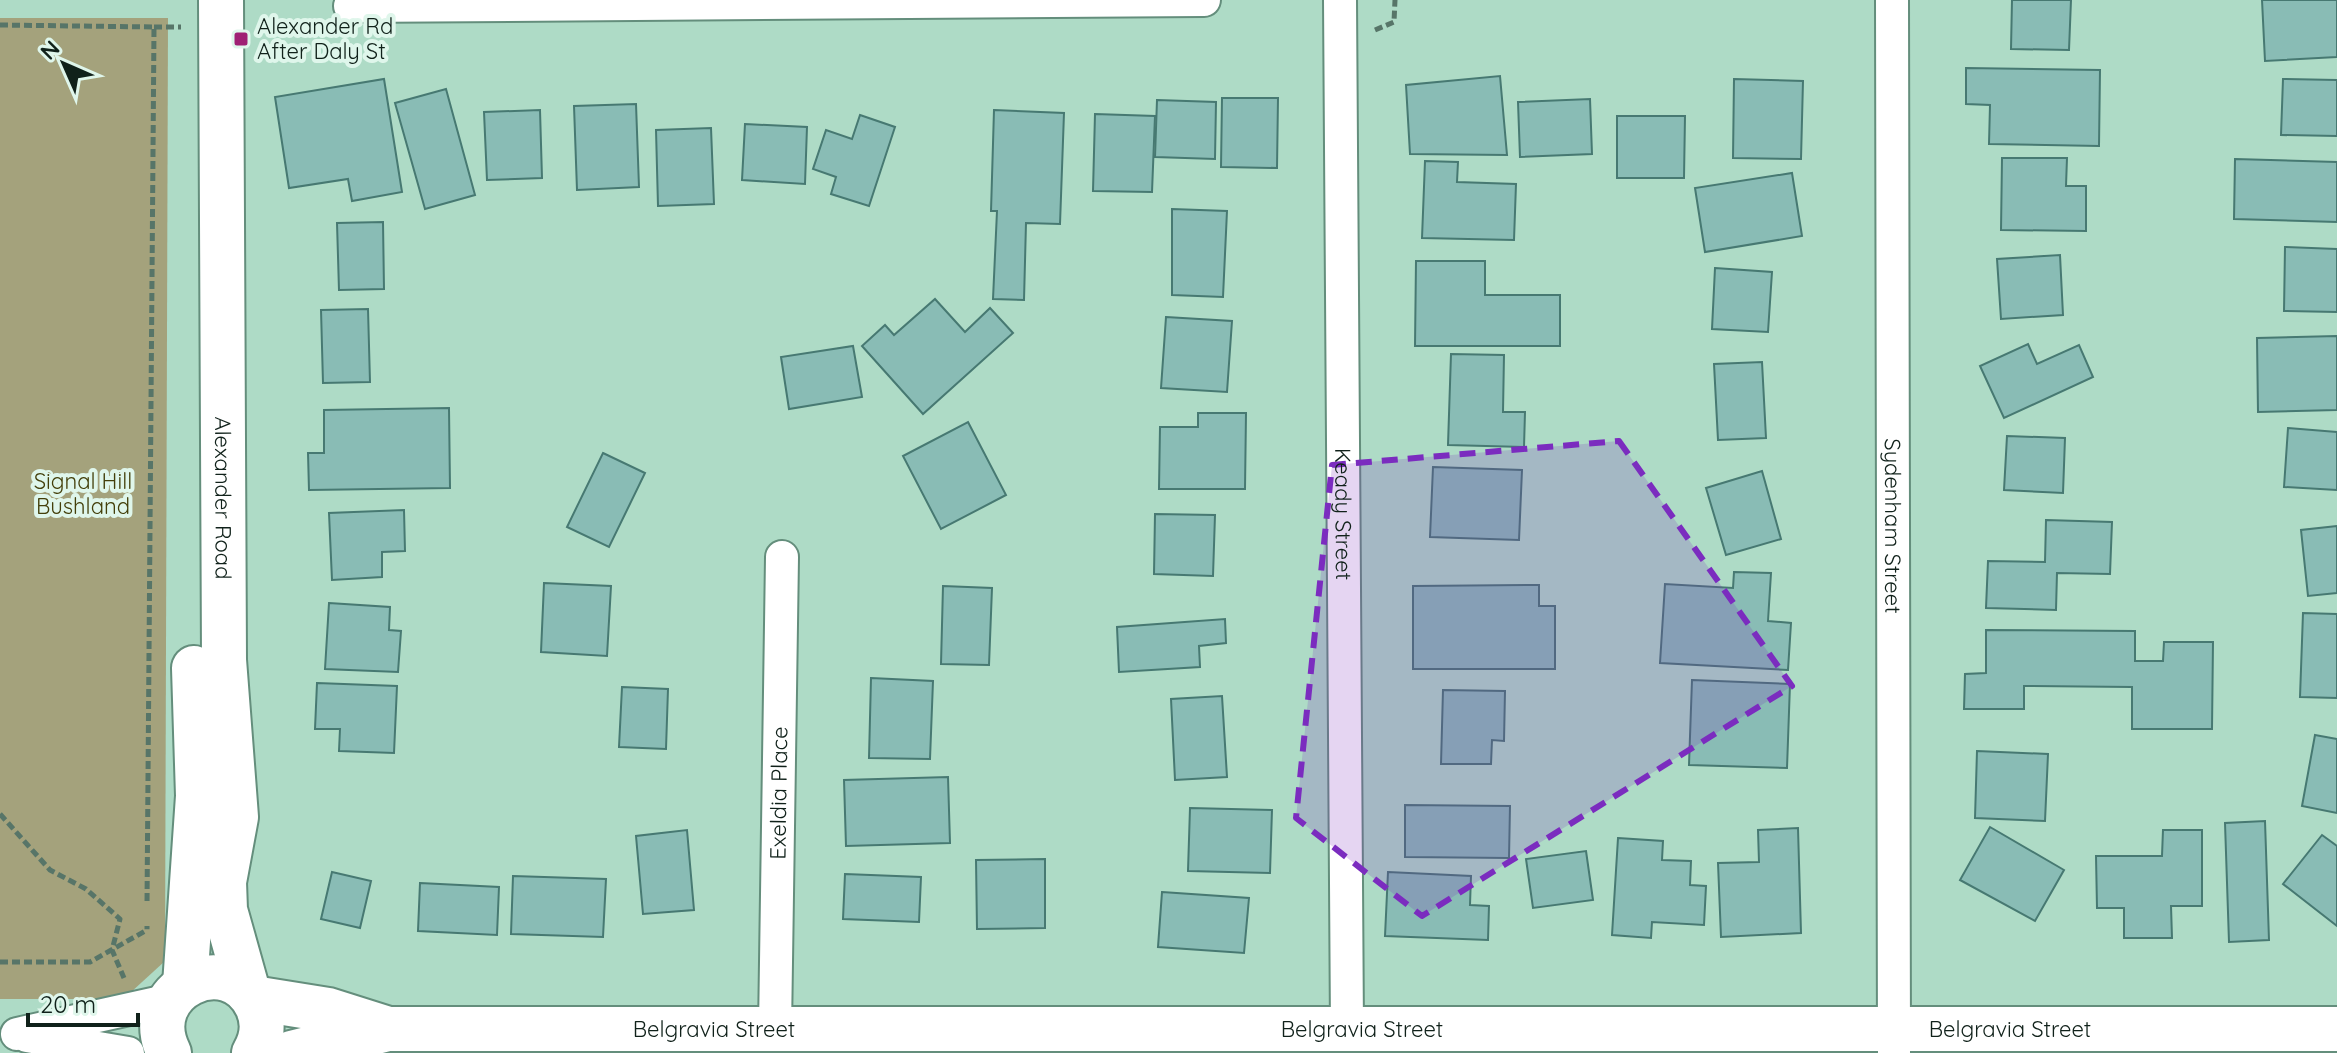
<svg xmlns="http://www.w3.org/2000/svg" width="2337" height="1053" font-family="Quicksand,sans-serif">
  <style>
    .green { fill: #a4a27c }
    .building { fill: #89bcb5; stroke: #477972; stroke-width: 2 }
    .lines { fill: none; stroke-linecap: round; stroke-linejoin: round }
    .street-casing { stroke: #648e7c; stroke-width: 36 }
    .secondary-casing { stroke: #648e7c; stroke-width: 48 }
    .path { stroke: #577568; stroke-width: 5; stroke-dasharray: 8 4; stroke-linecap: butt }
    .street { stroke: #fff; stroke-width: 32 }
    .secondary { stroke: #fff; stroke-width: 44 }
    .marked { fill: #7b2cbf; fill-opacity: 0.2; stroke: #7b2cbf; stroke-width: 6; stroke-dasharray: 16 10; stroke-linejoin: round }
    .poi-dot { fill: #9f2074; stroke: #dff6eb; stroke-width: 3 }
    .labels { text-anchor: middle; dominant-baseline: central; stroke-width: 8; stroke-linejoin: round; paint-order: stroke }
    .poi-label { font-size: 22px; fill: #10211a; stroke: #dff6eb; text-anchor: start }
    .park-label { font-size: 22px; fill: #433f0a; stroke: #dff6eb }
    .street-label { font-size: 22px; fill: #10211a; stroke: #dff6eb }
  </style>
  <rect width="100%" height="100%" fill="#aedbc6"/>
  <path class="green" d="M 0,18 L 168,18 L 165,961 L 130,993 L 95,999 L 0,999 Z"/>
  <g class="building">
    <path d="M 2012,0 L 2071,0 L 2069,50 L 2011,49 Z"/>
    <path d="M 2262,0 L 2337,0 L 2337,57 L 2265,61 Z"/>
    <path d="M 1966,68 L 2100,70 L 2099,146 L 1989,144 L 1990,105 L 1966,104 Z"/>
    <path d="M 1500,76 L 1507,155 L 1410,154 L 1406,85 Z"/>
    <path d="M 384,79 L 402,192 L 352,201 L 348,179 L 289,188 L 275,97 Z"/>
    <path d="M 1734,79 L 1803,81 L 1801,159 L 1733,158 Z"/>
    <path d="M 2283,79 L 2337,80 L 2337,136 L 2281,135 Z"/>
    <path d="M 446,89 L 475,195 L 425,209 L 395,103 Z"/>
    <path d="M 1222,98 L 1278,98 L 1277,168 L 1221,167 Z"/>
    <path d="M 1590,99 L 1592,154 L 1520,157 L 1518,102 Z"/>
    <path d="M 1157,100 L 1216,102 L 1215,159 L 1155,157 Z"/>
    <path d="M 636,104 L 639,187 L 577,190 L 574,106 Z"/>
    <path d="M 540,110 L 542,178 L 487,180 L 484,112 Z"/>
    <path d="M 994,110 L 1064,113 L 1060,224 L 1026,223 L 1024,300 L 993,299 L 997,211 L 991,211 Z"/>
    <path d="M 1095,114 L 1155,116 L 1152,192 L 1093,191 Z"/>
    <path d="M 860,115 L 895,127 L 869,206 L 831,194 L 836,177 L 813,169 L 826,130 L 852,139 Z"/>
    <path d="M 1617,116 L 1685,116 L 1684,178 L 1617,178 Z"/>
    <path d="M 745,124 L 807,127 L 805,184 L 742,180 Z"/>
    <path d="M 711,128 L 714,204 L 658,206 L 656,130 Z"/>
    <path d="M 2002,158 L 2067,158 L 2066,186 L 2086,186 L 2086,231 L 2001,230 Z"/>
    <path d="M 2235,159 L 2337,162 L 2337,222 L 2234,219 Z"/>
    <path d="M 1425,161 L 1458,162 L 1457,182 L 1516,184 L 1514,240 L 1422,238 Z"/>
    <path d="M 1792,173 L 1802,236 L 1705,252 L 1695,188 Z"/>
    <path d="M 1172,209 L 1227,211 L 1223,297 L 1172,295 Z"/>
    <path d="M 383,222 L 384,289 L 339,290 L 337,223 Z"/>
    <path d="M 2285,247 L 2337,249 L 2337,312 L 2284,311 Z"/>
    <path d="M 2060,255 L 2063,315 L 2001,319 L 1997,259 Z"/>
    <path d="M 1416,261 L 1485,261 L 1485,295 L 1560,295 L 1560,346 L 1415,346 Z"/>
    <path d="M 1715,268 L 1772,272 L 1768,332 L 1712,329 Z"/>
    <path d="M 935,299 L 965,332 L 990,308 L 1013,333 L 923,414 L 862,346 L 885,325 L 894,335 Z"/>
    <path d="M 368,309 L 370,382 L 323,383 L 321,310 Z"/>
    <path d="M 1166,317 L 1232,321 L 1227,392 L 1161,388 Z"/>
    <path d="M 2337,336 L 2337,410 L 2258,412 L 2257,338 Z"/>
    <path d="M 2028,344 L 2037,364 L 2079,345 L 2093,377 L 2004,418 L 1980,366 Z"/>
    <path d="M 853,346 L 862,397 L 789,409 L 781,357 Z"/>
    <path d="M 1451,354 L 1504,355 L 1503,412 L 1525,412 L 1524,447 L 1448,445 Z"/>
    <path d="M 1762,362 L 1766,438 L 1718,440 L 1714,364 Z"/>
    <path d="M 449,408 L 450,488 L 309,490 L 308,453 L 324,453 L 324,410 Z"/>
    <path d="M 1198,413 L 1246,413 L 1245,489 L 1159,489 L 1160,427 L 1198,427 Z"/>
    <path d="M 968,422 L 1006,495 L 941,529 L 903,456 Z"/>
    <path d="M 2288,428 L 2337,432 L 2337,490 L 2284,487 Z"/>
    <path d="M 2007,436 L 2065,438 L 2063,493 L 2004,490 Z"/>
    <path d="M 603,453 L 645,473 L 609,547 L 567,527 Z"/>
    <path d="M 1433,467 L 1522,470 L 1519,540 L 1430,537 Z"/>
    <path d="M 1762,471 L 1781,539 L 1726,555 L 1706,488 Z"/>
    <path d="M 404,510 L 405,551 L 382,552 L 382,577 L 332,580 L 329,513 Z"/>
    <path d="M 1155,514 L 1215,515 L 1213,576 L 1154,574 Z"/>
    <path d="M 2046,520 L 2112,522 L 2110,574 L 2057,573 L 2056,610 L 1986,608 L 1988,561 L 2045,562 Z"/>
    <path d="M 2337,526 L 2337,593 L 2308,596 L 2301,530 Z"/>
    <path d="M 1734,572 L 1771,573 L 1768,621 L 1791,623 L 1788,670 L 1660,663 L 1665,584 L 1733,588 Z"/>
    <path d="M 544,583 L 611,586 L 607,656 L 541,652 Z"/>
    <path d="M 1539,585 L 1539,606 L 1555,606 L 1555,669 L 1413,669 L 1413,586 Z"/>
    <path d="M 943,586 L 992,588 L 989,665 L 941,664 Z"/>
    <path d="M 329,603 L 390,607 L 389,630 L 401,631 L 398,672 L 325,669 Z"/>
    <path d="M 2303,613 L 2337,614 L 2337,698 L 2300,697 Z"/>
    <path d="M 1225,619 L 1226,643 L 1199,646 L 1200,667 L 1119,672 L 1117,627 Z"/>
    <path d="M 1986,630 L 2135,631 L 2135,661 L 2163,661 L 2164,642 L 2213,642 L 2212,729 L 2132,729 L 2132,687 L 2024,686 L 2024,709 L 1964,709 L 1965,674 L 1986,673 Z"/>
    <path d="M 871,678 L 933,681 L 930,759 L 869,758 Z"/>
    <path d="M 1692,680 L 1790,684 L 1787,768 L 1689,765 Z"/>
    <path d="M 317,683 L 397,686 L 394,753 L 339,751 L 340,729 L 315,729 Z"/>
    <path d="M 622,687 L 668,689 L 666,749 L 619,747 Z"/>
    <path d="M 1443,690 L 1505,691 L 1504,741 L 1492,740 L 1491,764 L 1441,764 Z"/>
    <path d="M 1222,696 L 1227,777 L 1175,780 L 1171,699 Z"/>
    <path d="M 2315,735 L 2337,739 L 2337,813 L 2302,806 Z"/>
    <path d="M 1977,751 L 2048,754 L 2045,821 L 1975,818 Z"/>
    <path d="M 948,777 L 950,843 L 846,846 L 844,780 Z"/>
    <path d="M 1405,805 L 1510,806 L 1509,858 L 1405,857 Z"/>
    <path d="M 1190,808 L 1272,810 L 1270,873 L 1188,871 Z"/>
    <path d="M 2265,821 L 2269,940 L 2229,942 L 2225,823 Z"/>
    <path d="M 1990,827 L 2064,870 L 2035,921 L 1960,880 Z"/>
    <path d="M 1798,828 L 1801,933 L 1721,937 L 1718,863 L 1759,862 L 1758,830 Z"/>
    <path d="M 687,830 L 694,910 L 643,914 L 636,836 Z"/>
    <path d="M 2163,830 L 2202,830 L 2202,906 L 2171,906 L 2172,938 L 2124,938 L 2124,908 L 2097,908 L 2096,856 L 2162,856 Z"/>
    <path d="M 2322,835 L 2337,846 L 2337,926 L 2283,884 Z"/>
    <path d="M 1618,838 L 1663,841 L 1662,860 L 1691,861 L 1690,885 L 1706,886 L 1704,925 L 1652,922 L 1651,938 L 1612,935 Z"/>
    <path d="M 1586,851 L 1593,900 L 1533,908 L 1526,859 Z"/>
    <path d="M 1045,859 L 1045,928 L 977,929 L 976,860 Z"/>
    <path d="M 332,872 L 371,881 L 360,928 L 321,919 Z"/>
    <path d="M 1388,872 L 1471,876 L 1470,905 L 1489,906 L 1488,940 L 1385,936 Z"/>
    <path d="M 845,874 L 921,877 L 919,922 L 843,919 Z"/>
    <path d="M 513,876 L 606,879 L 603,937 L 511,934 Z"/>
    <path d="M 420,883 L 499,887 L 497,935 L 418,931 Z"/>
    <path d="M 1162,892 L 1249,898 L 1244,953 L 1158,947 Z"/>
  </g>
  <g class="lines">
    <defs>
      <g id="street">
        <path id="s1" d="M 1340,0 L 1347,1029"/>
        <path id="s2" d="M 1892,0 L 1894,1053"/>
        <path d="M 350,6 L 1204,0"/>
        <path id="s3" d="M 775,1029 L 782,557"/>
        <path d="M 17,1034 L 170,1000"/>
        <path d="M 27,1036 L 128,1053"/>
      </g>
      <g id="secondary">
        <path id="s4" d="M 221,0 L 224,660 L 236,817 L 224,882 L 225,910 L 248,992"/>
        <path d="M 185,985 L 198,796 L 194,668"/>
        <path d="M 253,998 L 328,1010 L 385,1028"/>
        <path d="M 169,1053 C 137,989 229,946 257,1006 C 264,1021 263,1038 254,1053"/>
        <path id="s5" d="M 291,1053 L 388,1029 L 2337,1029"/>
      </g>
    </defs>
    <use href="#street" class="street-casing"/>
    <use href="#secondary" class="secondary-casing"/>
    <g class="path">
      <path d="M 0,25 L 154,27 L 147,904"/>
      <path d="M 154,27 L 181,27"/>
      <path d="M 1375,30 L 1394,22 L 1395,0"/>
      <path d="M 0,814 L 50,870 L 86,889 L 120,919 L 112,950 L 124,978"/>
      <path d="M 0,962 L 90,962 L 147,930 L 147,926"/>
    </g>
    <use href="#street" class="street"/>
    <use href="#secondary" class="secondary"/>
  </g>
  <path class="marked" d="M 1619,441 L 1792,686 L 1422,916 L 1296,818 L 1332,465 Z"/>
  <rect class="poi-dot" x="233" y="31" width="16" height="16" rx="4"/>
  <g class="labels">
    <g class="poi-label">
      <text x="257" y="26">Alexander Rd<tspan x="257" dy="25">After Daly St</tspan></text>
    </g>
    <g class="park-label">
      <text x="83" y="481">Signal Hill<tspan x="83" dy="25">Bushland</tspan></text>
    </g>
    <g class="street-label">
      <text stroke="none"><textPath href="#s4" startOffset="498">Alexander Road</textPath></text>
      <text stroke="none"><textPath href="#s1" startOffset="514">Keady Street</textPath></text>
      <text stroke="none"><textPath href="#s2" startOffset="526">Sydenham Street</textPath></text>
      <text stroke="none"><textPath href="#s3" startOffset="236">Exeldia Place</textPath></text>
      <text stroke="none"><textPath href="#s5" startOffset="426">Belgravia Street</textPath></text>
      <text stroke="none"><textPath href="#s5" startOffset="1074">Belgravia Street</textPath></text>
      <text stroke="none"><textPath href="#s5" startOffset="1722">Belgravia Street</textPath></text>
    </g>
  </g>
  <g transform="translate(64 64) rotate(315)" stroke="#dff6eb" stroke-width="6" paint-order="stroke">
  <path d="M0-6L14 30L0 20L-14 30Z" fill="#10211a"/>
  <text y="-12" font-size="22" font-weight="bold" text-anchor="middle" fill="#10211a">N</text>
  </g>
  <path d="M28 1013v12h110v-12" fill="none" stroke="#10211a" stroke-width="4"/>
  <text x="40" y="1013" font-size="24" fill="#10211a" stroke="#dff6eb" stroke-width="6" paint-order="stroke">20 m</text>
</svg>
